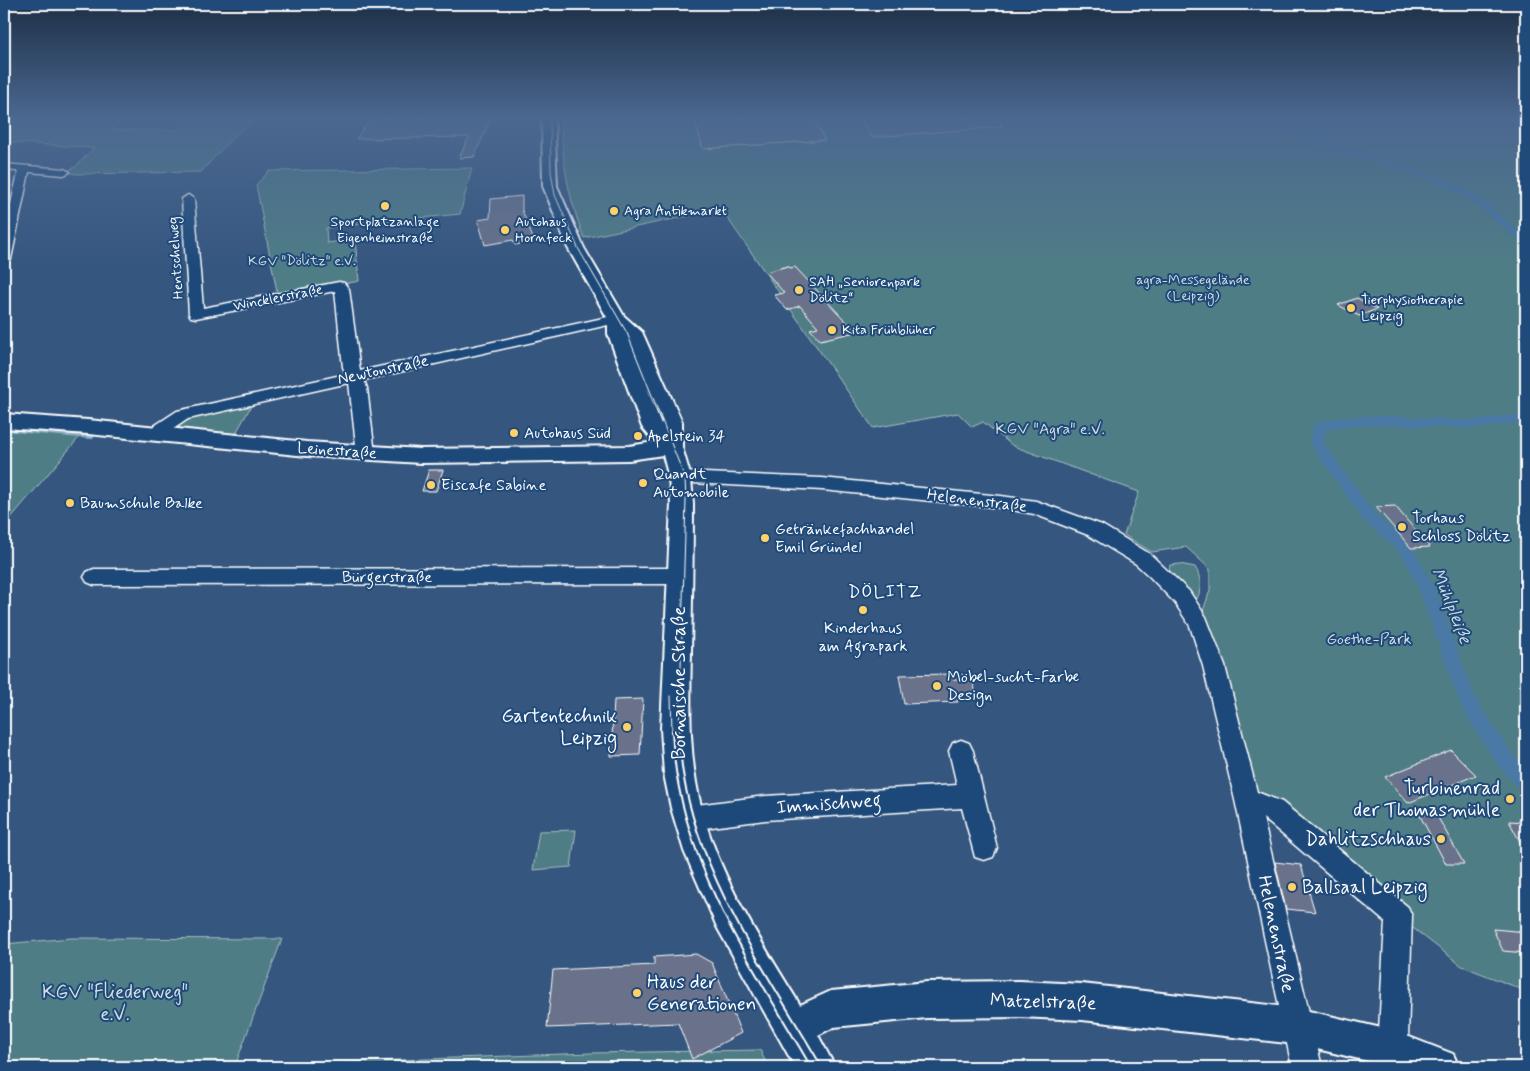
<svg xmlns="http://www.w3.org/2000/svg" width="1530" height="1071" font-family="Mynerve,sans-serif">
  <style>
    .green { fill: #507d86; stroke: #a8bec2 }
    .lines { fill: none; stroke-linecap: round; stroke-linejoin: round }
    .stream { stroke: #91afc8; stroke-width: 4 }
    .canal { fill: #4879a4; fill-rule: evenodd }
    .building { fill: #69728a; stroke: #fff }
    .minor-casing { stroke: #fff; stroke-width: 3 }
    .major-casing { stroke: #fff; stroke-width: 4 }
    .minor { fill: #1f4a7a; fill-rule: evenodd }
    .major { fill: #1f4a7a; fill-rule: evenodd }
    .tram-far1 { stroke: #fff; stroke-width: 1 }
    .tram { stroke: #fff; stroke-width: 2 }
    .poi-dot { fill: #ffd166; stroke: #1f4a7a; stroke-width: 2 }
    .labels { text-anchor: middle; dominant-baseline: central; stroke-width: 4; stroke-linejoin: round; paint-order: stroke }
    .far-poi-label { font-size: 14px; fill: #fff; stroke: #1f4a7a; text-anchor: start }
    .far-street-label { font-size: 14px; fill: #fff; stroke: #1f4a7a }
    .far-park-label { font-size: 14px; fill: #d3dee1; stroke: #1f4a7a }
    .street-label { font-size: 16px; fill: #fff; stroke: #1f4a7a }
    .park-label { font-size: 16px; fill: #d3dee1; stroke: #1f4a7a }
    .poi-label { font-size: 16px; fill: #fff; stroke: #1f4a7a; text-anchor: start }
    .neighbourhood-label { font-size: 18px; letter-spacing: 1px; fill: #fff; stroke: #1f4a7a }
    .water-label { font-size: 18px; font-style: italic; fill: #d1dee8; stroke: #1f4a7a }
    .near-street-label { font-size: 19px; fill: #fff; stroke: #1f4a7a }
    .near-poi-label { font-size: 19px; fill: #fff; stroke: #1f4a7a; text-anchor: end }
    .near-park-label { font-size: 19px; fill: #d3dee1; stroke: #1f4a7a }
  </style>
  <rect width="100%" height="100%" fill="#35567f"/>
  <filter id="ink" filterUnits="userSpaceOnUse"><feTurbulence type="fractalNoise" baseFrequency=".02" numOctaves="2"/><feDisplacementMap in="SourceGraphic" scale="10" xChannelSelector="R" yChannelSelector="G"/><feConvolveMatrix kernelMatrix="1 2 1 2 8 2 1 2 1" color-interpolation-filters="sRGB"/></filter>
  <g filter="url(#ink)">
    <g class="green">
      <path d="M 6,118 L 122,118 L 112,130 L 175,130 L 189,118 L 257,118 L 234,136 L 201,172 L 78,174 L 64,172 L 75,167 L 94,148 L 4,142 L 4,120 Z"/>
      <path d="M 561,118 L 1526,118 L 1526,991 L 1462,966 L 1247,800 L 1199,623 L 1210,590 L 1210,569 L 1186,547 L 1152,552 L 1124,535 L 1139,492 L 1013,446 L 983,422 L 972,427 L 958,413 L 873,428 L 721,209 L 584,238 C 568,196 562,162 561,118 Z"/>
      <path d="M 472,168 L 460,214 L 326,228 L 327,243 L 355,239 L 359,281 L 278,297 L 256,185 L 269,171 Z"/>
      <path d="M 255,399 L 231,442 L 154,434 L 183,415 Z"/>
      <path d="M 4,421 L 88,427 L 4,526 Z"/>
      <path d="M 1180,564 L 1195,567 C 1201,576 1202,589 1197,599 L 1194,599 C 1185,591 1166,578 1170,565 Z"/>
      <path d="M 576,830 L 571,867 L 533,870 L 539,831 Z"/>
      <path d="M 71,938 L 282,939 L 235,1066 L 591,1053 L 760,1050 L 768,1067 L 4,1067 L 4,944 Z"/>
    </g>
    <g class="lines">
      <path class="stream" d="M 4,429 L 92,437"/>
      <g class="canal">
        <path d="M 1261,118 L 1271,118 L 1313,136 L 1424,171 L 1455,183 L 1485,202 L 1526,237 L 1526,245 L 1522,244 L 1479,206 L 1449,187 L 1418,175 L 1307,140 Z"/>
        <path d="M 1526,414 L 1526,422 C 1505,424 1482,429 1461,428 C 1415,427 1371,421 1326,429 L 1323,442 L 1374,513 L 1411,545 L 1433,584 L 1475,698 L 1510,751 L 1526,769 L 1526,792 L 1519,789 L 1496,763 L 1461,706 L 1417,584 L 1401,553 L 1364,521 L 1309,442 L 1315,423 C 1364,410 1412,418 1461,420 C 1482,420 1505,416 1526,414 Z"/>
      </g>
    </g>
    <g class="building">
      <path d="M 371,118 L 491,118 L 474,157 L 459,158 L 469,137 L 356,139 Z"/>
      <path d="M 694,118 L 813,118 L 825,140 L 703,149 Z"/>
      <path d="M 860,118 L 1001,118 L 1002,127 L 872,137 Z"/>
      <path d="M 522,196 L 522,210 L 534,241 L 515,245 L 513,240 L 485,245 L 478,220 L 490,218 L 491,199 Z"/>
      <path d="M 788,266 L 790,268 L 795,267 L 856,332 L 820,340 L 810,329 L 818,327 L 800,306 L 787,310 L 774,295 L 784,293 L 766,272 Z"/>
      <path d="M 1357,298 L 1377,309 L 1359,316 L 1338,305 Z"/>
      <path d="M 429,470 L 443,470 L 436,491 L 422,491 Z"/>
      <path d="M 1395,506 L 1411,525 L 1430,547 L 1411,548 L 1376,507 Z"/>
      <path d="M 951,674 L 953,679 L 972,679 L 976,693 L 956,694 L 958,702 L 904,704 L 899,675 Z"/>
      <path d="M 643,699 L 640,755 L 611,756 L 614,700 Z"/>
      <path d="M 1451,750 L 1476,775 L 1408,803 L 1385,777 Z"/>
      <path d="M 1419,814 L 1436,814 L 1464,864 L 1446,864 Z"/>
      <path d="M 1509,821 L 1526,822 L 1526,853 Z"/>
      <path d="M 1275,862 L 1301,865 L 1315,912 L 1286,909 Z"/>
      <path d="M 1493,929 L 1526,932 L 1526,953 L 1503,951 Z"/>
      <path d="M 696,954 L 712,963 L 741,1033 L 692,1059 L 678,1023 L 547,1028 L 553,970 L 654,965 L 654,957 Z"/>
    </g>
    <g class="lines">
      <defs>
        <g id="minor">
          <path d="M 4,164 L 64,169 L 70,172 L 64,175 L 29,172 L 11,259 L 4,263 L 4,233 L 18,174 L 17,171 L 4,170 Z"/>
          <path d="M 188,195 L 194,199 L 203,308 L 339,282 L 344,283 L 349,289 L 360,371 L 617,315 L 622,316 L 624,319 L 622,322 L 617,323 L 364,380 L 367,388 L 375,454 L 372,458 L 366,460 L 360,458 L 357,454 L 349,383 L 188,419 L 160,438 L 154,440 L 148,438 L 146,434 L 148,430 L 177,411 L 346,374 L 343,367 L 335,291 L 196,318 L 191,317 L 189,314 L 182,199 Z"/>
          <path d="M 680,472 L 822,478 L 1001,496 L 1036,501 L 1102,525 L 1150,554 L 1189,591 L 1206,617 L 1225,666 L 1257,792 L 1282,802 L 1408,907 L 1412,916 L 1407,1067 L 1377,1067 L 1385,922 L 1263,818 L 1322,1067 L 1292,1067 L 1235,800 L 1203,666 L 1190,626 L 1175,603 L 1150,577 L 1136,564 L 1088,535 L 1034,514 L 1001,508 L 822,490 L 674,482 L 671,478 L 674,474 Z"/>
          <path d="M 679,568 L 686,571 L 689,576 L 686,581 L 679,584 L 94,585 L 87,582 L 84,577 L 87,572 L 94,569 Z"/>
          <path d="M 961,740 L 969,743 L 973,751 L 997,848 L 993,857 L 984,860 L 975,857 L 962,808 L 765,820 L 689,830 L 680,826 L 677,818 L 680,810 L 689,806 L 765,796 L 957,785 L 949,751 L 953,743 Z"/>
        </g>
        <path id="major" d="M 542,118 L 554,118 L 557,186 L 584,248 L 624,316 L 642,332 L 682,422 L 682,447 L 691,478 L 693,504 C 693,553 692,602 691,652 C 690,704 688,755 701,806 C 719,878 762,943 800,1005 L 831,991 L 927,982 L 1020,981 L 1082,984 L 1296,1008 L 1394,1031 L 1453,1054 L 1459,1067 L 1393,1067 L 1296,1044 L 1082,1020 L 1020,1017 L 927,1018 L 834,1027 L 818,1035 L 835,1067 L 795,1067 L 717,927 L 684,851 L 671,808 L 664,774 L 661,729 L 671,504 L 669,478 L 663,455 L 629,460 L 421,463 L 307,456 L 88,434 L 4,428 L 4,414 L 88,420 L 307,442 L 421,449 L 629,446 L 654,442 L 642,427 L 608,334 L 608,319 L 568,248 L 543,186 ZM 647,388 L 662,422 L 661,424 Z"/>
      </defs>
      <use href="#minor" class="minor-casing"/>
      <use href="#major" class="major-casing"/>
      <use href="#minor" class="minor"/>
      <use href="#major" class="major"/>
      <g class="tram-far1">
        <path d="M 550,118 L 551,172 L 555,195 L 578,248 L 627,333 L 685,478 L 686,500 L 679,732"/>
        <path d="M 671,696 L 672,732"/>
      </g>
      <g class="tram">
        <path d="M 672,731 C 678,861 748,958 811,1067"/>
        <path d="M 679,731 C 682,855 762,964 822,1067"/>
      </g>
    </g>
  </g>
  <linearGradient id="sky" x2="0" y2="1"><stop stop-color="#1d2f46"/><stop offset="0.44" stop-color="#4b6890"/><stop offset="1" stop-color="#4b6890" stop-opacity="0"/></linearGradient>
  <rect width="1530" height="268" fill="url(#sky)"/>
  <g class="poi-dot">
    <circle cx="385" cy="206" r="5"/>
    <circle cx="614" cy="211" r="5"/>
    <circle cx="505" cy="230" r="5"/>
    <circle cx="799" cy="290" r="5"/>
    <circle cx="1351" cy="308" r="5"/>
    <circle cx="832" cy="330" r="5"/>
    <circle cx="514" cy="433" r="5"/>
    <circle cx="638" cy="436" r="5"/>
    <circle cx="643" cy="483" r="5"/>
    <circle cx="431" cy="485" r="5"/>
    <circle cx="70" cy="503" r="5"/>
    <circle cx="1402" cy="527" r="5"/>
    <circle cx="765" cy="538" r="5"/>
    <circle cx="863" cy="610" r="5"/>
    <circle cx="937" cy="686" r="5"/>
    <circle cx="627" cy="727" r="5"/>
    <circle cx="1510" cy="799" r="5"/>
    <circle cx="1441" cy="839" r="5"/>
    <circle cx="1292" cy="887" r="5"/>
    <circle cx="637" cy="993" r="5"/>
  </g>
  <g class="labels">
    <g class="far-poi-label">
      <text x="624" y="211">Agra Antikmarkt</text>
      <text x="385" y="222" text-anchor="middle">Sportplatzanlage<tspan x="385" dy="16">Eigenheimstraße</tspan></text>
      <text x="515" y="222">Autohaus<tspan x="515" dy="16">Hornfeck</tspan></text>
      <text x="809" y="282">SAH „Seniorenpark<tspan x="809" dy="16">Dölitz“</tspan></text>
      <text x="1361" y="300">Tierphysiotherapie<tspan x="1361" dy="16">Leipzig</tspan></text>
      <text x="842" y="330">Kita Frühblüher</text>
    </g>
    <g class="far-street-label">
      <text transform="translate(176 258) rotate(-94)">Hentschelweg</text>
      <text transform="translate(278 298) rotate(-11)">Wincklerstraße</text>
    </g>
    <g class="far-park-label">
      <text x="302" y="261">KGV "Dölitz" e.V.</text>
      <text x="1193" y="280">agra-Messegelände<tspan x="1193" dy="16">(Leipzig)</tspan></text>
    </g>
    <g class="street-label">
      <text transform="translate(383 370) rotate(-12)">Newtonstraße</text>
      <text transform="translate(337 451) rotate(4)">Leinestraße</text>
      <text transform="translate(977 501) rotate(7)">Helenenstraße</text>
      <text x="387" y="577">Bürgerstraße</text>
    </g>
    <g class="park-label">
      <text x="1050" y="429">KGV "Agra" e.V.</text>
      <text x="1369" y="639">Goethe-Park</text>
    </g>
    <g class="poi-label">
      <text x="524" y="433">Autohaus Süd</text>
      <text x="648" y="436">Apelstein 34</text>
      <text x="653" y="474">Quandt<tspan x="653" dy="18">Automobile</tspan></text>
      <text x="441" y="485">Eiscafe Sabine</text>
      <text x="80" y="503">Baumschule Balke</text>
      <text x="1412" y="518">Torhaus<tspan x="1412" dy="18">Schloss Dölitz</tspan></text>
      <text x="775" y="529">Getränkefachhandel<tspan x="775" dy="18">Emil Gründel</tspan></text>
      <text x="863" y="628" text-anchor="middle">Kinderhaus<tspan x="863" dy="18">am Agrapark</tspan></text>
      <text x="947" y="677">Möbel-sucht-Farbe<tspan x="947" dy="18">Design</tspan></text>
    </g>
    <g class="neighbourhood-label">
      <text x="885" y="592">DÖLITZ</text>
    </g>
    <g class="water-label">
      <text transform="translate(1451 606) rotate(68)">Mühlpleiße</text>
    </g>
    <g class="near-street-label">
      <text transform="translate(679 683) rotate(-90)">Bornaische Straße</text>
      <text transform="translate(829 804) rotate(-4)">Immischweg</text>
      <text transform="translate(1276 934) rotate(78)">Helenenstraße</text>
      <text transform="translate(1043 1002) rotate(2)">Matzelstraße</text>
    </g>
    <g class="near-poi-label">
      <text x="617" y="716">Gartentechnik<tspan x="617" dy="22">Leipzig</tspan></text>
      <text x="1500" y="788">Turbinenrad<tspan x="1500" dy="22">der Thomasmühle</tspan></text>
      <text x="1431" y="839">Dahlitzschhaus</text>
      <text x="1302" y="887" text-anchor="start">Ballsaal Leipzig</text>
      <text x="647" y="982" text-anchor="start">Haus der<tspan x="647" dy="22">Generationen</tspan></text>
    </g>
    <g class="near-park-label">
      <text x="115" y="992">KGV "Fliederweg"<tspan x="115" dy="22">e.V.</tspan></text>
    </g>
  </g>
  <rect width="1530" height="1071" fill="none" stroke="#1f4a7a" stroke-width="20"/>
  <rect x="10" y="10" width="1510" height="1051" fill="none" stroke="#fff" stroke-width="2" filter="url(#ink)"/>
</svg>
